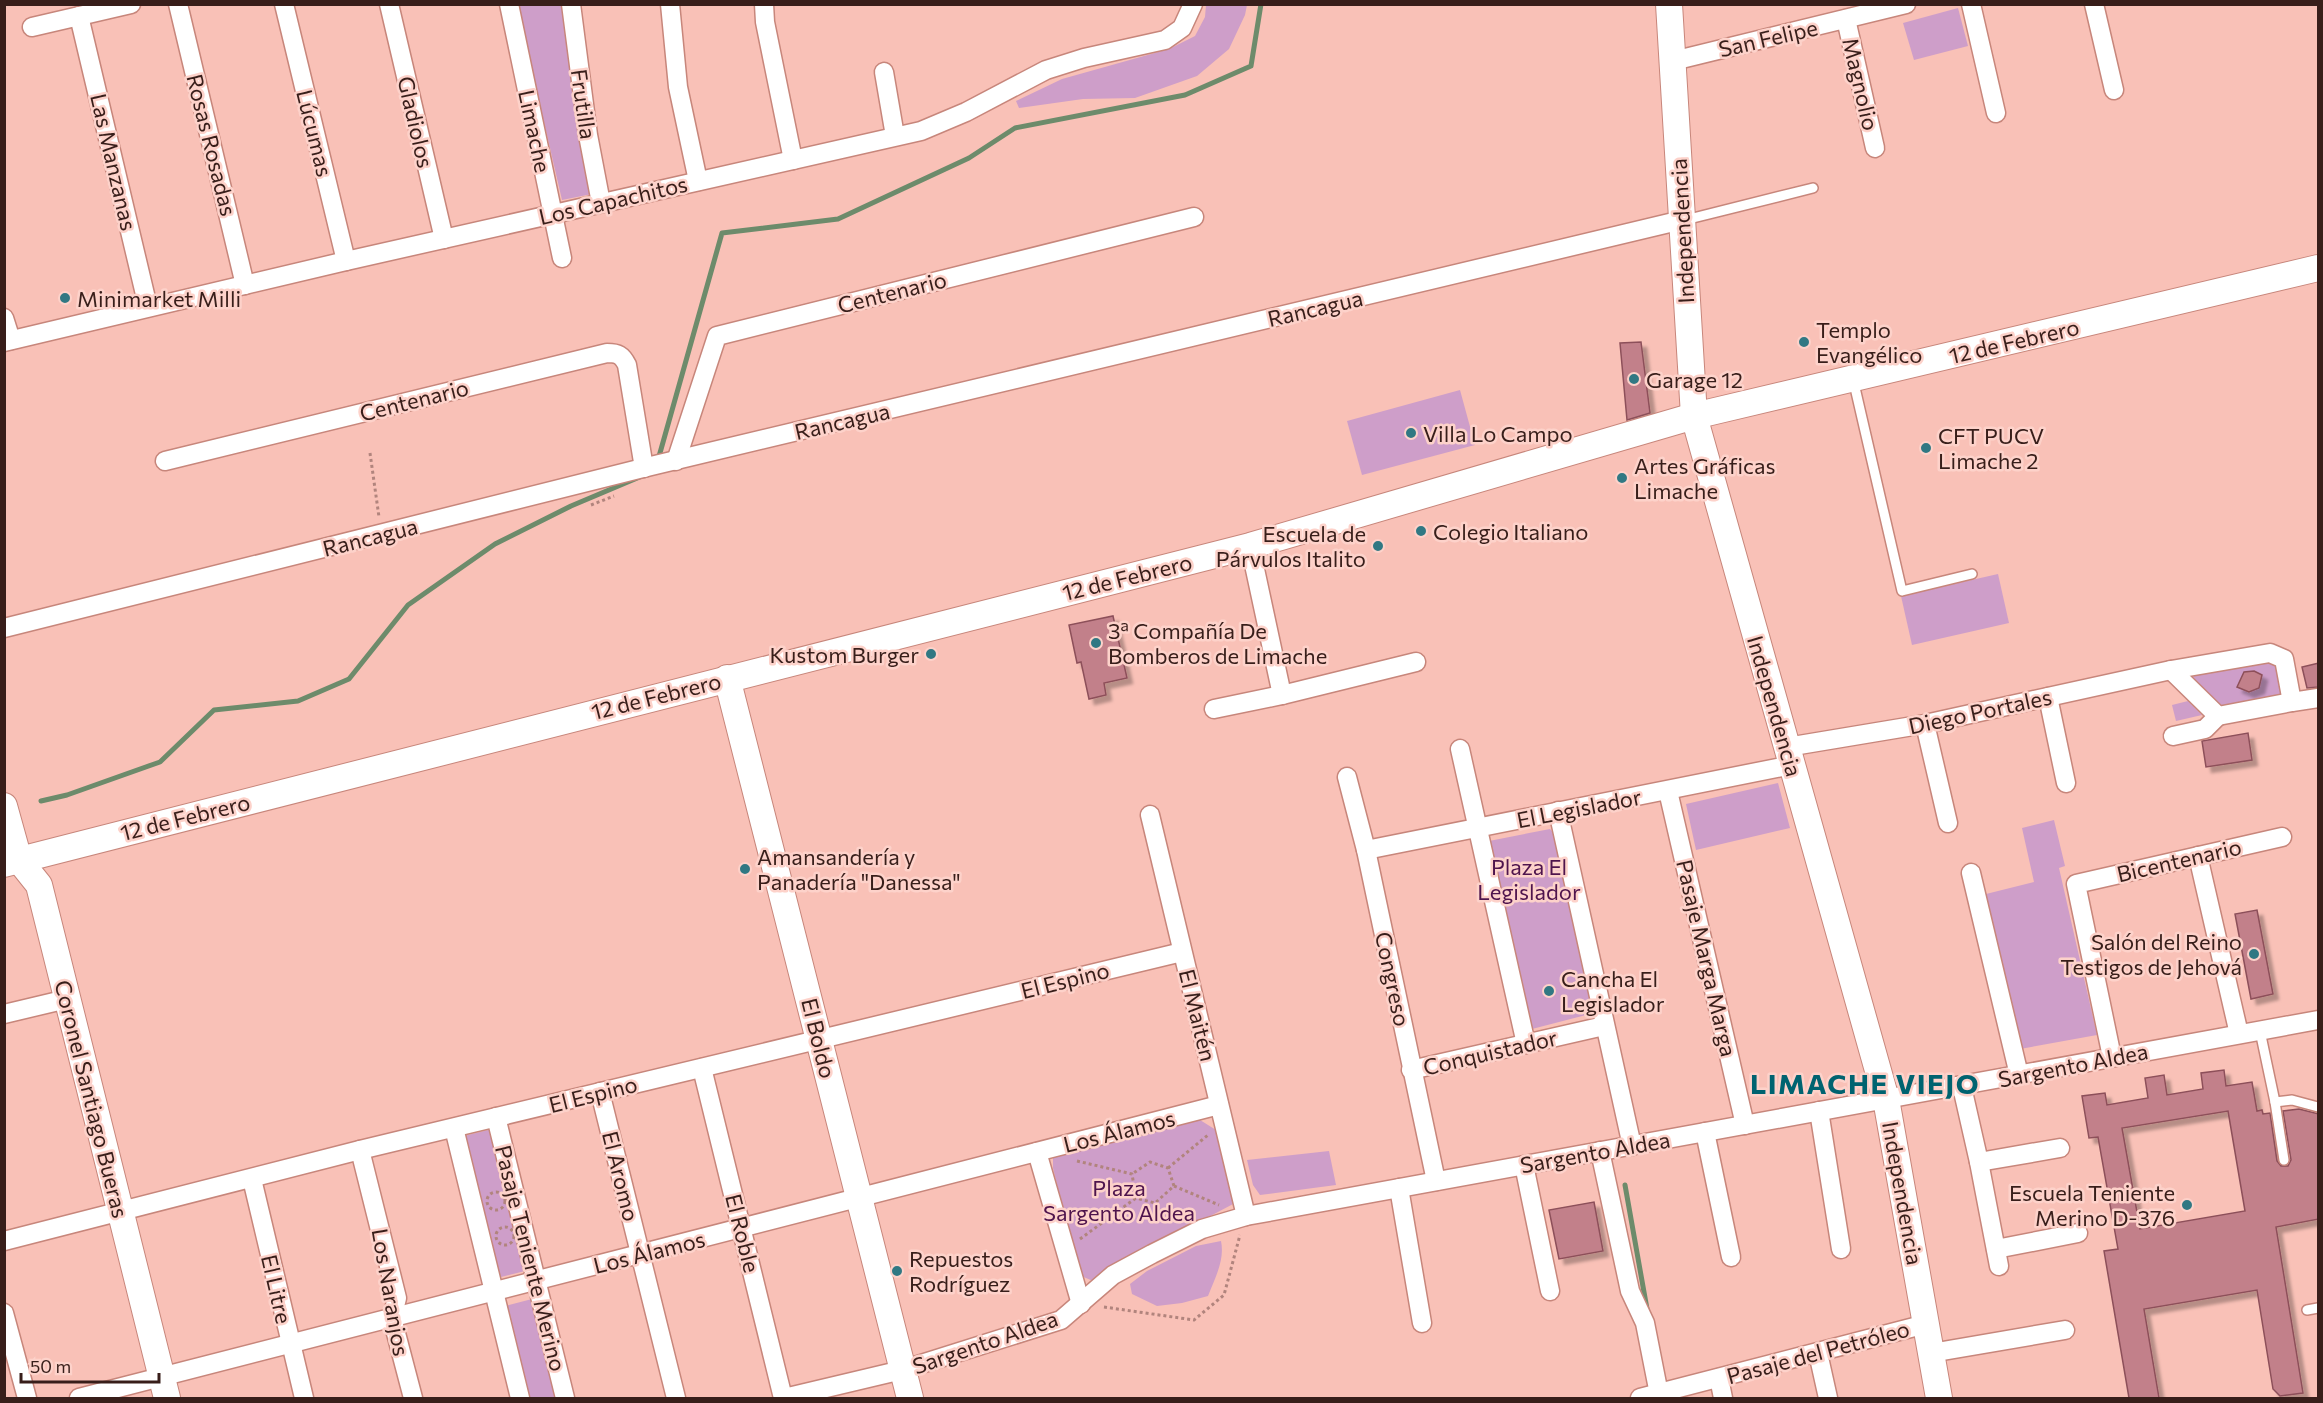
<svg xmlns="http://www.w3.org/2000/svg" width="2323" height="1403" font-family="Commissioner,sans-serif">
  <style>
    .green { fill: #ce9ec9 }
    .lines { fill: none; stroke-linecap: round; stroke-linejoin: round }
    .stream { stroke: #6d8b6b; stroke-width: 5 }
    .building { fill: #c2808a; stroke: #8d505a; stroke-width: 1.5; fill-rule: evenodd; filter: url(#shadow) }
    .lane-casing { stroke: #c7867b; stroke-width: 12 }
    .street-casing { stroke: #c7867b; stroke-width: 21 }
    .secondary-casing { stroke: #c7867b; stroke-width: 28 }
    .path { stroke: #b1847d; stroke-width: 3; stroke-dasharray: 3 3; stroke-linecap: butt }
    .lane { stroke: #fff; stroke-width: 9 }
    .street { stroke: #fff; stroke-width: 18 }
    .secondary { stroke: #fff; stroke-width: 26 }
    .poi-dot { fill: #317883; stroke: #fdd2ca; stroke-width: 2 }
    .labels { text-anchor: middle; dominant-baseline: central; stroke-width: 5; stroke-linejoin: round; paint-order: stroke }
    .street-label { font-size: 22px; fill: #381e1a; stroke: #fdd2ca }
    .poi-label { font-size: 22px; fill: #381e1a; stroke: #fdd2ca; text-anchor: start }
    .park-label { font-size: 22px; fill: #4f144d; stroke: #fdd2ca }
    .district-label { font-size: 28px; font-weight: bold; letter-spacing: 1.5px; fill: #006370; stroke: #fdd2ca }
  </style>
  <defs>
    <filter id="shadow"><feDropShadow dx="5.5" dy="5.5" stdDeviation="1.5" flood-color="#0004"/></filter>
  </defs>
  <rect width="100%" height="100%" fill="#f9c1b7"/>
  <g class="green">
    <path d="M 517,5 L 566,5 L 592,194 L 562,200 Z"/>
    <path d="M 1206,5 L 1247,5 L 1245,15 L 1229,49 L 1197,76 L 1135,98 L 1083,99 L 1019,108 L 1016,101 L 1062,79 L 1169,49 L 1195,36 L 1205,17 Z"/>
    <path d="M 1958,8 L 1968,46 L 1914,60 L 1903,23 Z"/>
    <path d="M 1460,390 L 1475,445 L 1362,475 L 1347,421 Z"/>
    <path d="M 1998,574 L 2009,623 L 1912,645 L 1901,596 Z"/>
    <path d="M 2271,657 L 2280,661 L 2284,696 L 2220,707 L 2193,677 L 2199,672 Z"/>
    <path d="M 2188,701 L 2202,715 L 2176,721 L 2172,705 Z"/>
    <path d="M 1778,783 L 1790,828 L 1696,850 L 1686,804 Z"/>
    <path d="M 2054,820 L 2065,866 L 2059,868 L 2097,1035 L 2020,1049 L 1986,894 L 2034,882 L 2022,828 Z"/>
    <path d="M 1550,829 L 1557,837 L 1595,1006 L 1586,1015 L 1532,1029 L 1484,842 Z"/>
    <path d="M 1200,1120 L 1216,1130 L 1235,1203 L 1144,1251 L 1093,1281 L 1079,1275 L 1053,1168 L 1053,1157 Z"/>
    <path d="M 496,1128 L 529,1270 L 497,1278 L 464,1136 Z"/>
    <path d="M 1329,1151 L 1336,1185 L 1260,1195 L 1253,1185 L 1247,1160 Z"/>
    <path d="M 1221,1241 C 1225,1260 1215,1278 1208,1296 L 1182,1303 L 1157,1306 L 1132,1294 L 1130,1284 L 1147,1271 L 1196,1246 Z"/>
    <path d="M 532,1299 L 555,1398 L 521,1398 L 501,1307 Z"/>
  </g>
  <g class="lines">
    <g class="stream">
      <path d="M 658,460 L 722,233 L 838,219 L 969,158 L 1015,128 L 1185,95 L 1251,66 L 1261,4"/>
      <path d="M 41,801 L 67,795 L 160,762 L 214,710 L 298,701 L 349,679 L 408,605 L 495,544 L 571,506 L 642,476"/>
      <path d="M 1625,1185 L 1647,1309"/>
    </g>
  </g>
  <g class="building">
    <path d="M 1641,342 L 1650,413 L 1627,420 L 1620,343 Z"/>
    <path d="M 1113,616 L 1127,678 L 1104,683 L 1106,695 L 1089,699 L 1081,662 L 1077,663 L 1069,625 Z"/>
    <path d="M 2319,663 L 2319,687 L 2307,688 L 2302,667 Z"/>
    <path d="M 2254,671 L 2262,675 L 2259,688 L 2249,692 L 2237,687 L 2244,672 Z"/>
    <path d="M 2248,733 L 2252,760 L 2206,767 L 2202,741 Z"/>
    <path d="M 2257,910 L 2273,994 L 2251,999 L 2235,914 Z"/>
    <path d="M 2224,1070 L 2226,1086 L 2252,1082 L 2257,1111 L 2262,1110 L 2263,1114 L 2270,1113 L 2277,1161 L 2281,1166 L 2288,1166 L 2291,1160 L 2283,1111 L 2299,1109 L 2319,1114 L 2319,1219 L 2276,1227 L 2303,1393 L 2280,1396 L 2273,1389 L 2257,1290 L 2144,1309 L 2159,1398 L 2129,1398 L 2104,1251 L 2118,1249 L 2098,1137 L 2089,1138 L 2082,1096 L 2105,1093 L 2107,1105 L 2148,1098 L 2145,1078 L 2164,1075 L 2167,1095 L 2203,1089 L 2201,1073 ZM 2228,1111 L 2245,1211 L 2140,1229 L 2122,1128 Z"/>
    <path d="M 1594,1202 L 1603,1251 L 1559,1259 L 1549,1210 Z"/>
  </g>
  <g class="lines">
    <defs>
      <g id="lane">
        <path d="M 1685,220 L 1813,188"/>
        <path d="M 1853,379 L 1902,591 L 1972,574"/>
        <path d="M 2260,1031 L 2275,1102 L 2292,1100 L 2318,1107"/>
        <path d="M 2275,1102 L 2284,1160"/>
        <path d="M 2307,1310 L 2318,1308"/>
      </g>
      <g id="street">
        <path d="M 178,4 L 245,285"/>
        <path d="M 284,4 L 346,261"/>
        <path d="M 389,4 L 444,239"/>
        <path d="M 509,4 L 562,258"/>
        <path d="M 571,4 L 588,135 L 601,203"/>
        <path d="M 670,4 L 678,87 L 698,181"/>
        <path d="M 764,4 L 765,22 L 793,160"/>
        <path d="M 1971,4 L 1996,113"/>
        <path d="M 2094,4 L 2114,90"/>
        <path d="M 79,16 L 148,307"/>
        <path d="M 1846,19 L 1875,148"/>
        <path d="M 32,27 L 131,4"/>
        <path d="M 1673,61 L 1906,4"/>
        <path d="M 884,72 L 895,136"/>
        <path d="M 4,318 L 11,340"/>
        <path d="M 4,342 L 346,261 L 921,131 L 966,112 L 1046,70 L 1084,58 L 1165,40 L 1182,28 L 1193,4"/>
        <path d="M 165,461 L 607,353 C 618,353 622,355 627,365 L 644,468"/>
        <path d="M 676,461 L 717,336 L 1194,217"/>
        <path d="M 1250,546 L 1282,695"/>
        <path d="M 4,628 L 651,466 L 1682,220"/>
        <path d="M 2171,670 L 2218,716 L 2292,702"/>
        <path d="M 2048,697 L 2066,783"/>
        <path d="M 1214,709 L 1282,695 L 1416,662"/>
        <path d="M 1925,724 L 1948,823"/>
        <path d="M 2173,736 L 2205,729 L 2218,716"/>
        <path d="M 1787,747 L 1925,724 L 2171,670 L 2270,653 L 2284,659 L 2292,702 L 2318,698"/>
        <path d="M 1460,749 L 1526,1044"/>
        <path d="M 1347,777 L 1366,850 L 1436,1181"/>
        <path d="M 1668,791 L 1745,1125"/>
        <path d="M 1558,811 L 1632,1146"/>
        <path d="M 1150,815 L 1246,1216"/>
        <path d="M 1366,850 L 1792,765"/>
        <path d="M 2198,856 L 2239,1034"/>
        <path d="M 1971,873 L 2019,1075"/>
        <path d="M 4,1014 L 67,999"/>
        <path d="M 2112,1057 L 2076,884 L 2282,837"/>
        <path d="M 702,1068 L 783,1398"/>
        <path d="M 1411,1070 L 1604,1026"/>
        <path d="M 1962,1087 L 1979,1162 L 1999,1266"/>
        <path d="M 600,1092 L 676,1398"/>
        <path d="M 1819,1111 L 1841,1249"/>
        <path d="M 496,1117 L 565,1398"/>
        <path d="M 454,1128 L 520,1398"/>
        <path d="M 1705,1132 L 1731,1257"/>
        <path d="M 360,1150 L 397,1298 L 392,1318 L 413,1398"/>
        <path d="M 1600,1151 L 1630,1291 L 1645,1323 L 1659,1394"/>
        <path d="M 1037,1152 L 1081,1304"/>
        <path d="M 1979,1162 L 2060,1148"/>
        <path d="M 1524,1165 L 1550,1291"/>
        <path d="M 252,1179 L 304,1398"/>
        <path d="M 1399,1188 L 1422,1323"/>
        <path d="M 4,1241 L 360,1150 L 1182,952"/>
        <path d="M 1996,1249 L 2078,1233"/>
        <path d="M 4,1313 L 27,1398"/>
        <path d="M 1818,1353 L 1828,1398"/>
        <path d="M 1931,1353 L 2065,1330"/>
        <path d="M 1719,1378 L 1723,1398"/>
        <path d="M 79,1398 L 1219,1105"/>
        <path d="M 784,1398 L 902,1370 L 1061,1320 L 1113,1275 L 1152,1254 L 1202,1229 L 1246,1216 L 2318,1020"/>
        <path d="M 1640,1398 L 1926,1324"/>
      </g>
      <g id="secondary">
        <path d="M 1669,4 L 1694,416 L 1886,1099 L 1939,1398"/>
        <path d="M 727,678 L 910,1398"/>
        <path d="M 4,806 L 19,860 L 39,885 L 167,1398"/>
        <path d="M 4,864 L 1250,546 L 1694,416 L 2318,268"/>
      </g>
    </defs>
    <use href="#lane" class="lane-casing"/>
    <use href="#street" class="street-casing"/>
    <use href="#secondary" class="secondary-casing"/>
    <g class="path">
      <path d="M 370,453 L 379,517"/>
      <path d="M 591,505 L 614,496"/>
      <path d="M 1077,1161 L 1132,1174 L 1136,1198 L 1155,1203 L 1174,1186 L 1168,1168 L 1150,1162 L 1132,1174"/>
      <path d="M 1168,1168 L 1208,1135"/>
      <path d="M 1174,1186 L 1219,1205"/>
      <circle cx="496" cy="1201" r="9"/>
      <circle cx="505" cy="1236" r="9"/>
      <path d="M 1080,1239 L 1136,1198"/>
      <path d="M 1104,1307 L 1194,1320 L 1224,1295 L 1240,1235"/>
    </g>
    <use href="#lane" class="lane"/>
    <use href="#street" class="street"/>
    <use href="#secondary" class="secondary"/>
  </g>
  <g class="poi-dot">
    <circle cx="65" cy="298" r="6"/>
    <circle cx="1804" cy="342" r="6"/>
    <circle cx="1634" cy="379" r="6"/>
    <circle cx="1411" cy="433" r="6"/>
    <circle cx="1926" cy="448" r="6"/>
    <circle cx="1622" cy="478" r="6"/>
    <circle cx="1421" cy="531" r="6"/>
    <circle cx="1378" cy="546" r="6"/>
    <circle cx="1096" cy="643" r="6"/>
    <circle cx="931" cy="654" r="6"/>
    <circle cx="745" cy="869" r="6"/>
    <circle cx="2254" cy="954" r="6"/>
    <circle cx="1549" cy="991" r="6"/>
    <circle cx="2187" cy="1205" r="6"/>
    <circle cx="897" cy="1271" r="6"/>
  </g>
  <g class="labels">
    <g class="street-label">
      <text transform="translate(1768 38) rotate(-13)">San Felipe</text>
      <text transform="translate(1861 84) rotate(77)">Magnolio</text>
      <text transform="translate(584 104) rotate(82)">Frutilla</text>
      <text transform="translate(416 122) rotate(77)">Gladiolos</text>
      <text transform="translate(535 131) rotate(78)">Limache</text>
      <text transform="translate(315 133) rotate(76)">Lúcumas</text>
      <text transform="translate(212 145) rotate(76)">Rosas Rosadas</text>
      <text transform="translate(114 162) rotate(77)">Las Manzanas</text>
      <text transform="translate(613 200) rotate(-13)">Los Capachitos</text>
      <text transform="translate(1682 231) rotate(-93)">Independencia</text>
      <text transform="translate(892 292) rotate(-14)">Centenario</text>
      <text transform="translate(1315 308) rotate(-13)">Rancagua</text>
      <text transform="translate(2014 341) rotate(-13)">12 de Febrero</text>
      <text transform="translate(414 400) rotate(-14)">Centenario</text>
      <text transform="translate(842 421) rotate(-13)">Rancagua</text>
      <text transform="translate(370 537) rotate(-14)">Rancagua</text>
      <text transform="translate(1127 577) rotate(-14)">12 de Febrero</text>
      <text transform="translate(656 696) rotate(-14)">12 de Febrero</text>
      <text transform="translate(1775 706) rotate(74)">Independencia</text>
      <text transform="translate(1980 711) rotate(-12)">Diego Portales</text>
      <text transform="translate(1579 808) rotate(-11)">El Legislador</text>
      <text transform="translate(185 817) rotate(-14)">12 de Febrero</text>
      <text transform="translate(2179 860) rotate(-13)">Bicentenario</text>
      <text transform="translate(1707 958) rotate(77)">Pasaje Marga Marga</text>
      <text transform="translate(1393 979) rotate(78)">Congreso</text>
      <text transform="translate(1065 980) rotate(-14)">El Espino</text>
      <text transform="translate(1198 1015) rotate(76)">El Maitén</text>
      <text transform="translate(819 1038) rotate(76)">El Boldo</text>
      <text transform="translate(1490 1052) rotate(-13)">Conquistador</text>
      <text transform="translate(2073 1065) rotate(-11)">Sargento Aldea</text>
      <text transform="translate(593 1094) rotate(-14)">El Espino</text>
      <text transform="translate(92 1099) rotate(76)">Coronel Santiago Bueras</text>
      <text transform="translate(1119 1131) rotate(-14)">Los Álamos</text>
      <text transform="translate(1595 1152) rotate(-10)">Sargento Aldea</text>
      <text transform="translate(621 1176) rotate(76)">El Aromo</text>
      <text transform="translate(1903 1193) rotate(80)">Independencia</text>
      <text transform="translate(743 1233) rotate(76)">El Roble</text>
      <text transform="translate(649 1252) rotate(-14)">Los Álamos</text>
      <text transform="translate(531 1258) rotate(76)">Pasaje Teniente Merino</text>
      <text transform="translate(277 1289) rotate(77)">El Litre</text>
      <text transform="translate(391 1292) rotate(80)">Los Naranjos</text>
      <text transform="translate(985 1342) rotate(-19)">Sargento Aldea</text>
      <text transform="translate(1818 1352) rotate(-15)">Pasaje del Petróleo</text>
    </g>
    <g class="poi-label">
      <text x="77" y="298">Minimarket Milli</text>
      <text x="1816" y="329">Templo<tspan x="1816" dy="25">Evangélico</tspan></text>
      <text x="1646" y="379">Garage 12</text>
      <text x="1423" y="433">Villa Lo Campo</text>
      <text x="1938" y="435">CFT PUCV<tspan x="1938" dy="25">Limache 2</tspan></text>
      <text x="1634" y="465">Artes Gráficas<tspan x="1634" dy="25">Limache</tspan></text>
      <text x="1433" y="531">Colegio Italiano</text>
      <text x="1366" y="533" text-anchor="end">Escuela de<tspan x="1366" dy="25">Párvulos Italito</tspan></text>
      <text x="1108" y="630">3ª Compañía De<tspan x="1108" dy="25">Bomberos de Limache</tspan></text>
      <text x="919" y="654" text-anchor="end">Kustom Burger</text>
      <text x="757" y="856">Amansandería y<tspan x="757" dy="25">Panadería "Danessa"</tspan></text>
      <text x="2242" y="941" text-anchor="end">Salón del Reino<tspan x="2242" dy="25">Testigos de Jehová</tspan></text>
      <text x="1561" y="978">Cancha El<tspan x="1561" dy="25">Legislador</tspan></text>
      <text x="2175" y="1192" text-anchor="end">Escuela Teniente<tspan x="2175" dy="25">Merino D-376</tspan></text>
      <text x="909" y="1258">Repuestos<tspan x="909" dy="25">Rodríguez</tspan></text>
    </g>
    <g class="park-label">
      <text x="1529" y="866">Plaza El<tspan x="1529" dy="25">Legislador</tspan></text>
      <text x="1119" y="1187">Plaza<tspan x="1119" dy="25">Sargento Aldea</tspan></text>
    </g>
    <g class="district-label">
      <text x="1865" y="1083">LIMACHE VIEJO</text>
    </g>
  </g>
  <rect width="2323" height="1403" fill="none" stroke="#381e1a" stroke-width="12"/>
  <path d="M21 1373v9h138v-9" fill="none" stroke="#381e1a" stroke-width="3"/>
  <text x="30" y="1373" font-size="18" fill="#381e1a" stroke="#fdd2ca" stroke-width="4.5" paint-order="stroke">50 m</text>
</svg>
